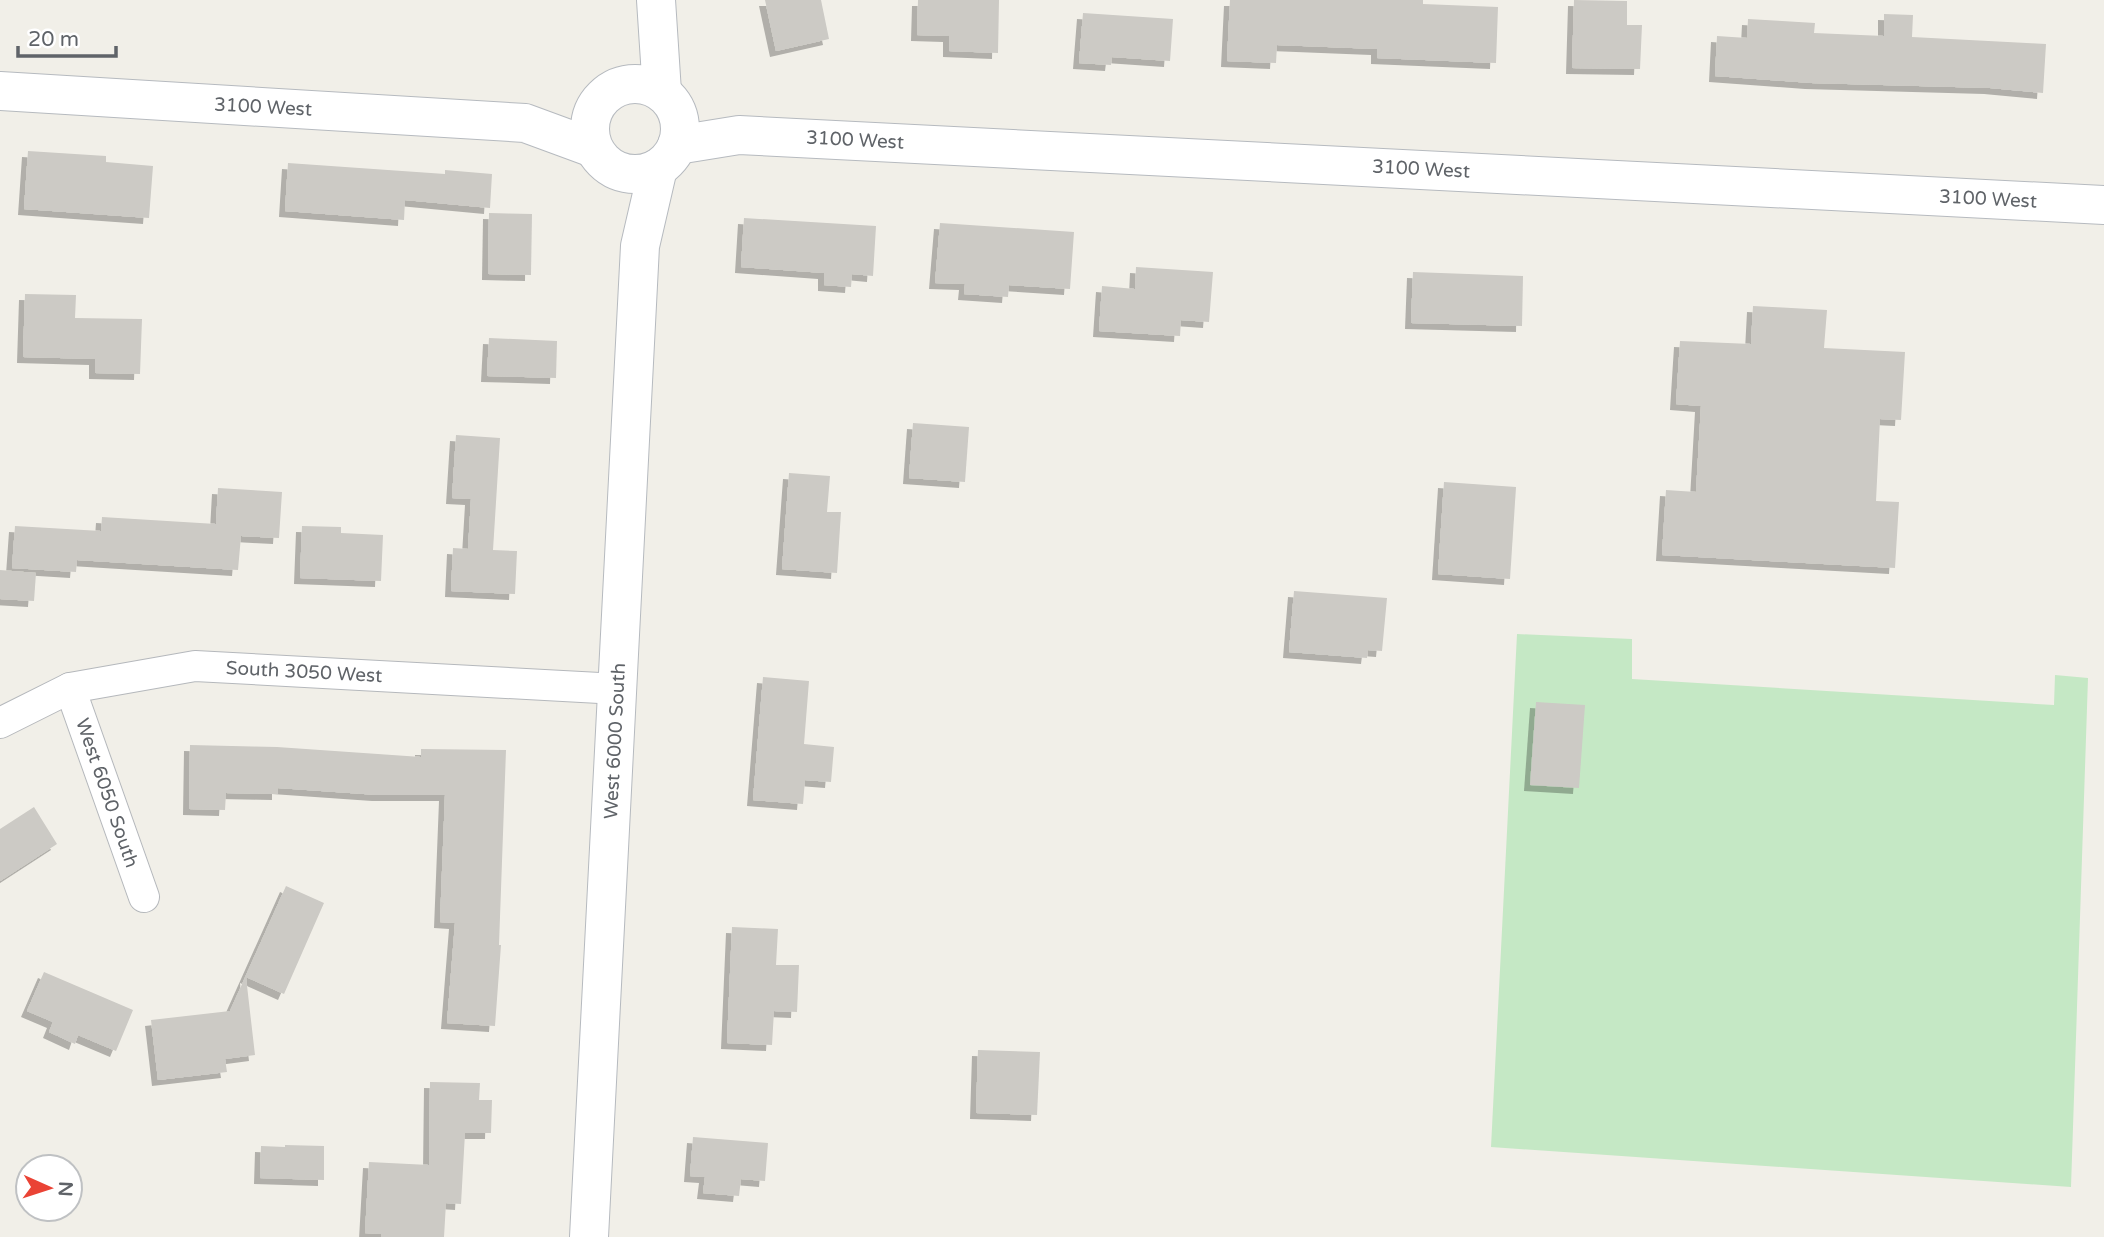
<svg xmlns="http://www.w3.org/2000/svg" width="2104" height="1237" font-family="'Varela Round',sans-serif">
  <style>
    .green { fill: #c5e8c5 }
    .building { fill: #cccac5; filter: url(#shadow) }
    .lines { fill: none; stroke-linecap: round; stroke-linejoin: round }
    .street-casing { stroke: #b5b8bc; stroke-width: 32 }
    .secondary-casing { stroke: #b6babf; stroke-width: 40 }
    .street { stroke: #fff; stroke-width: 30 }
    .secondary { stroke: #fff; stroke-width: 38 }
    .labels { text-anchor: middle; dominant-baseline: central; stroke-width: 5; stroke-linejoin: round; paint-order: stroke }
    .street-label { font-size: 19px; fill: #5f6368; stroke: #fff }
  </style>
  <defs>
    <filter id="shadow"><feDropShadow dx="-6" dy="6" stdDeviation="0" flood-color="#0004"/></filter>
  </defs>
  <rect width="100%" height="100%" fill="#f1efe8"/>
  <path class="green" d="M 1517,634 L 1632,639 L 1632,679 L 2054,705 L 2055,675 L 2088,678 L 2071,1187 L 1491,1147 Z"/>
  <g class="building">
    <path d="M 765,0 L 821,0 L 829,39 L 776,51 Z"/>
    <path d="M 918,0 L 999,0 L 998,53 L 949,51 L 949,36 L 917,35 Z"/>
    <path d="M 1230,0 L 1423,0 L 1423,4 L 1498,7 L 1496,63 L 1377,58 L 1377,49 L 1277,45 L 1276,63 L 1227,61 Z"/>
    <path d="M 1574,0 L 1627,1 L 1627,25 L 1642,25 L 1640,69 L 1572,68 Z"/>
    <path d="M 1083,13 L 1173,19 L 1170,61 L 1112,57 L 1111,65 L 1079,63 Z"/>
    <path d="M 1884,14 L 1913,15 L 1912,37 L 2046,44 L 2043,93 L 1990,88 L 1811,83 L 1715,76 L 1717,36 L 1747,38 L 1748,19 L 1815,23 L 1814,33 L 1884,36 Z"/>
    <path d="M 28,151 L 106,156 L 106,162 L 153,166 L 149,218 L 24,209 Z"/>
    <path d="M 288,163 L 445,174 L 445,170 L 492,174 L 490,208 L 405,200 L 404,220 L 285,211 Z"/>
    <path d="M 489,213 L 532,214 L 531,275 L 488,274 Z"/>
    <path d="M 744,218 L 876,226 L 873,276 L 852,274 L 851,287 L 824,285 L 824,273 L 741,267 Z"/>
    <path d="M 940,223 L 1074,232 L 1070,289 L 1009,285 L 1008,297 L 964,294 L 965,284 L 935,283 Z"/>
    <path d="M 1136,267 L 1213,272 L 1209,322 L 1181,320 L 1180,336 L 1099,331 L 1102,286 L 1135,289 Z"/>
    <path d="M 1413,272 L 1523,276 L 1522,326 L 1411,323 Z"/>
    <path d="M 25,294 L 76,295 L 75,318 L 142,319 L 140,374 L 95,373 L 95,359 L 23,357 Z"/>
    <path d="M 1753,306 L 1827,310 L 1824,348 L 1905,352 L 1901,420 L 1880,419 L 1876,501 L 1899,502 L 1895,568 L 1662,555 L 1666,490 L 1696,492 L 1701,406 L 1676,404 L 1680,341 L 1751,344 Z"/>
    <path d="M 489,338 L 557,341 L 556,378 L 487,376 Z"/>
    <path d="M 913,423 L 969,427 L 965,482 L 909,478 Z"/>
    <path d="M 456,435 L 500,438 L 493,550 L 517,551 L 515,594 L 451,591 L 453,548 L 468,549 L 471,499 L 452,498 Z"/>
    <path d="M 789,473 L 830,476 L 827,512 L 841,512 L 837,573 L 782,569 Z"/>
    <path d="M 1444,482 L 1516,487 L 1510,579 L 1438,574 Z"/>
    <path d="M 218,488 L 282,492 L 279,538 L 241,536 L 238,570 L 77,560 L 76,572 L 12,568 L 15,526 L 101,531 L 102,517 L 216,524 Z"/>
    <path d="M 302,526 L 341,527 L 341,533 L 383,535 L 381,581 L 300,578 Z"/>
    <path d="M 0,570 L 36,573 L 34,601 L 0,599 Z"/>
    <path d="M 1294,591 L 1387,598 L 1382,651 L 1368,650 L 1367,658 L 1289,652 Z"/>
    <path d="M 763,677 L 809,681 L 804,744 L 834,747 L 831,782 L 805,780 L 803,804 L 753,800 Z"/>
    <path d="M 1536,702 L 1585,705 L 1579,788 L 1530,785 Z"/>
    <path d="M 190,745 L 277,747 L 421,757 L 421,749 L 506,750 L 499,945 L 501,945 L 495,1026 L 447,1023 L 455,923 L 440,922 L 445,795 L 378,795 L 278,788 L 278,794 L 226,793 L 225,810 L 189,809 Z"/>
    <path d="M 34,807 L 57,844 L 0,881 L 0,829 Z"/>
    <path d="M 286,886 L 324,903 L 284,994 L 246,977 L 255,1055 L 225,1059 L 227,1072 L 158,1080 L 151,1020 L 230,1011 Z"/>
    <path d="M 732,927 L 778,929 L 776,965 L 799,965 L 797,1012 L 774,1011 L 772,1045 L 727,1043 Z"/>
    <path d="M 44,972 L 133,1010 L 116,1051 L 78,1035 L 75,1044 L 49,1032 L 53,1022 L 27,1011 Z"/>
    <path d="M 978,1050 L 1040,1052 L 1037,1115 L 976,1113 Z"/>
    <path d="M 430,1082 L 480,1083 L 479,1100 L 492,1100 L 491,1133 L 465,1133 L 461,1204 L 446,1203 L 444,1237 L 381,1237 L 381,1234 L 365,1233 L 369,1162 L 429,1165 Z"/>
    <path d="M 693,1137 L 768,1143 L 765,1181 L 741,1179 L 739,1196 L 703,1193 L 705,1177 L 690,1176 Z"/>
    <path d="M 285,1145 L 324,1146 L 324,1180 L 260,1178 L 261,1146 L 285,1147 Z"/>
  </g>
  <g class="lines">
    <defs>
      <g id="street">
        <path d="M 70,688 L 144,897"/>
        <path d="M 0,723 L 70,688 L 195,666 L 618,689"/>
      </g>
      <g id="secondary">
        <path d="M 656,0 L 662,92"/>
        <circle cx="635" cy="129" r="45"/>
        <path d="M 0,91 L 525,123 L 593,148"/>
        <path d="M 677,145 L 739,135 L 2104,205"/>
        <path d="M 589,1237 L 640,246 L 658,168"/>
      </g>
    </defs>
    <use href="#street" class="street-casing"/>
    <use href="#secondary" class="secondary-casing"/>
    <use href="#street" class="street"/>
    <use href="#secondary" class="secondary"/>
  </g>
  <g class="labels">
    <g class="street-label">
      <text transform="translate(263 107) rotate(3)">3100 West</text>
      <text transform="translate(855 140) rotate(3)">3100 West</text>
      <text transform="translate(1421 169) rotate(3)">3100 West</text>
      <text transform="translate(1988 199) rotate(3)">3100 West</text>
      <text transform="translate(304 672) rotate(3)">South 3050 West</text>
      <text transform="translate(615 741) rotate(-87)">West 6000 South</text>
      <text transform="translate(107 793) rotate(71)">West 6050 South</text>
    </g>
  </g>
  <g transform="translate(49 1188) rotate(93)"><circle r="33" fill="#ffffff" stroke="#bfc1c3" stroke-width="2"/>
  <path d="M0-5L12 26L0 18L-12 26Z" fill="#ea4335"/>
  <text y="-10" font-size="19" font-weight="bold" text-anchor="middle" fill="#5f6368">N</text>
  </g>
  <path d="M18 46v10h98v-10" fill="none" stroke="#5f6368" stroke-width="3.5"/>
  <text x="28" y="46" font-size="21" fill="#5f6368" stroke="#ffffff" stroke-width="5" paint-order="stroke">20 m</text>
</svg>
